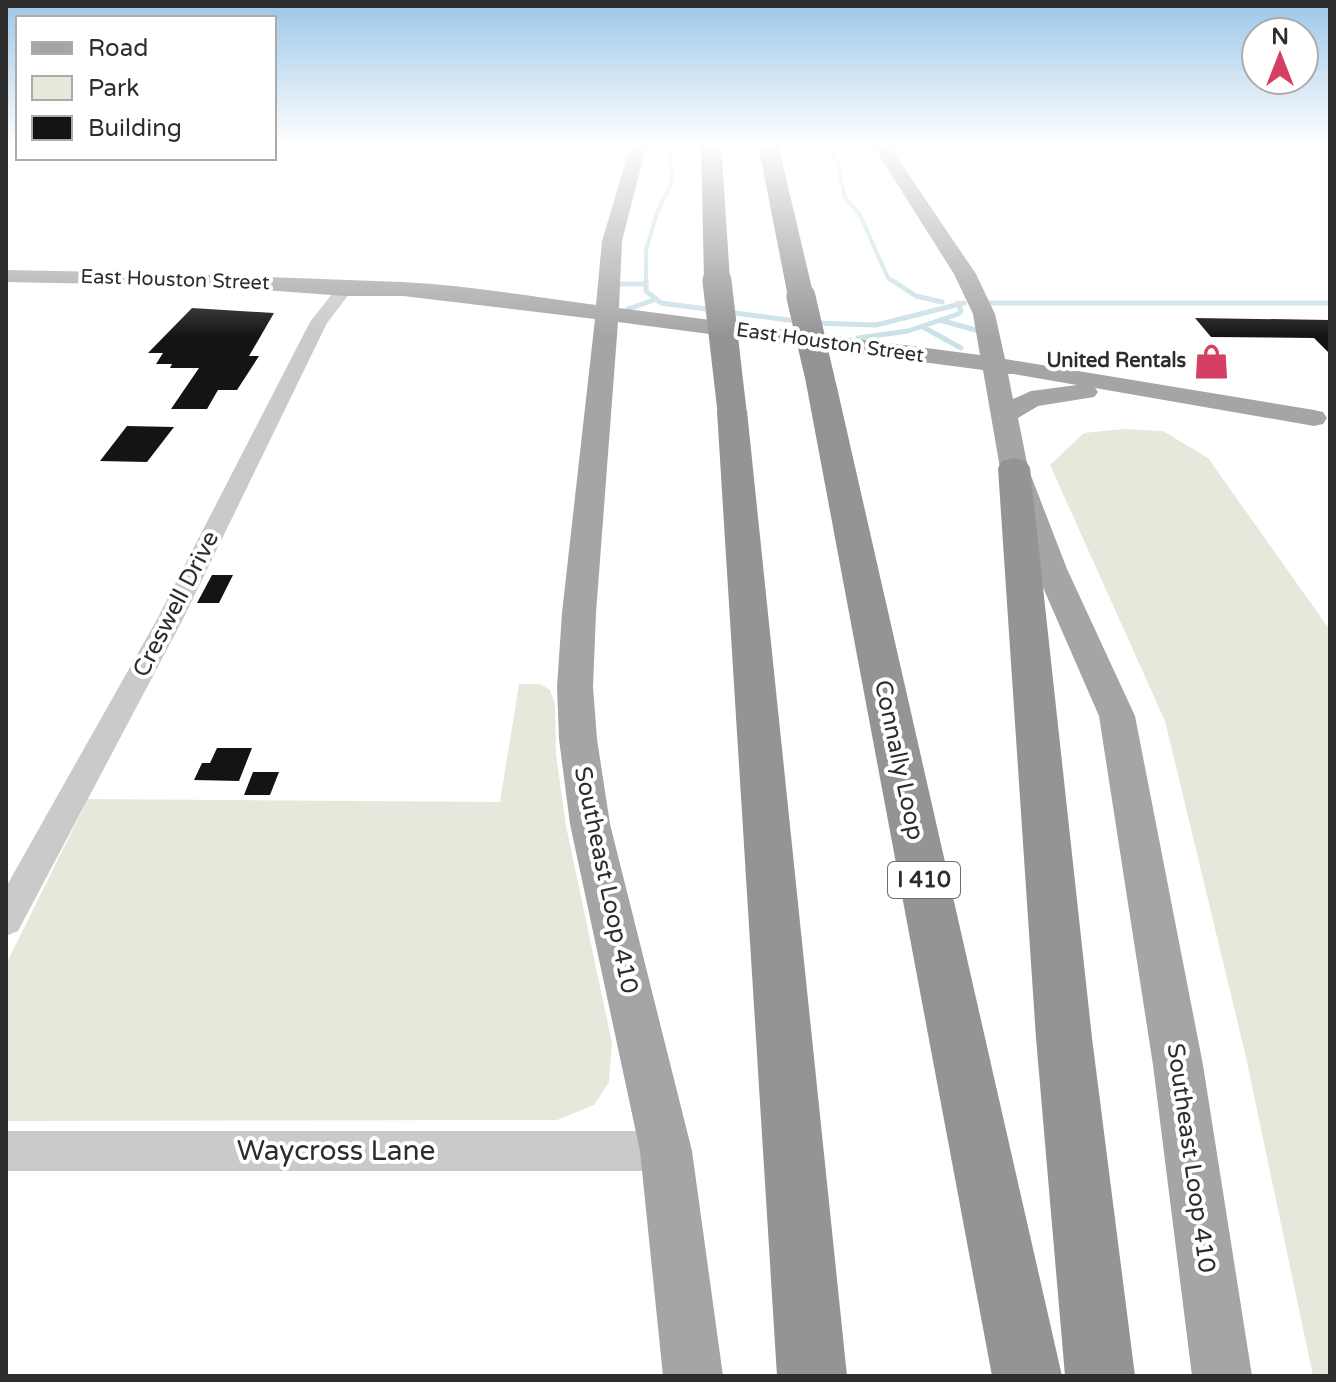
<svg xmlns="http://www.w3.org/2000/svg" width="1336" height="1382" font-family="'Varela Round',sans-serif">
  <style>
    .green { fill: #e5e9dc }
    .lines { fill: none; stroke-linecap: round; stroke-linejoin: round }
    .stream-far1 { stroke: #cae1e8; stroke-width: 4 }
    .stream { stroke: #cae1e8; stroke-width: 5 }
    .building { fill: #141414 }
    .minor { fill: #cacaca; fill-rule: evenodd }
    .major { fill: #a5a5a5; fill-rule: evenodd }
    .highway { fill: #949494; fill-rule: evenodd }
    .highway-bridge-far1 { stroke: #949494; stroke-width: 22 }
    .highway-bridge { stroke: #949494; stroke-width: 29 }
    .labels { text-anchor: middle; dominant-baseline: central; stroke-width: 8; stroke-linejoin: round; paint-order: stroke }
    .far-street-label { font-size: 20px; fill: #2d2d2d; stroke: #fff }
    .far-poi-label { font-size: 20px; font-weight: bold; fill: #2d2d2d; stroke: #fff; text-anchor: end }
    .shield { fill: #fff; stroke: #6c6c6c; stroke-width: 2 }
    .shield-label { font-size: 22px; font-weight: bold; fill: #2d2d2d }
    .street-label { font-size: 24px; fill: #2d2d2d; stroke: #fff }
    .near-street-label { font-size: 28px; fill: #2d2d2d; stroke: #fff }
  </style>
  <rect width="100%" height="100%" fill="#fff"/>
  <g class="green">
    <path d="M 1123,429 L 1163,431 L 1208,458 L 1330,630 L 1330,1376 L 1313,1376 L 1245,1053 L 1165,721 L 1050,465 L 1084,433 Z"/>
    <path d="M 519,684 L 540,684 L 550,690 L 555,704 L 556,754 L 566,826 L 612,1043 L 609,1082 L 594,1105 L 557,1120 L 6,1121 L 6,964 L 88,799 L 500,802 Z"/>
  </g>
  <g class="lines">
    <g class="stream-far1">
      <path d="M 828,144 L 838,165 L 845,198 L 860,215 L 888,278 L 896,283"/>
      <path d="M 646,283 L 646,250 L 657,213 L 671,184 L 671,144"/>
    </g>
    <g class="stream">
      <path d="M 646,281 L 646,291 L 661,303 L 714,310"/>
      <path d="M 893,281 L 916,296 L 942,302"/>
      <path d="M 618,284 L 646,284"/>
      <path d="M 991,303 L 1330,303"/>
      <path d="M 628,309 L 654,300"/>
      <path d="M 726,312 L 797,321"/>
      <path d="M 940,320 L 975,330"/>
      <path d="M 814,323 L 876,325 L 964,303"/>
      <path d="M 923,327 L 961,348"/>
      <path d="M 858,338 L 908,331 L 958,314 L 961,311 L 958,303"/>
    </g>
  </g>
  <g class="building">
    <path d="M 192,308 L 274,313 L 249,356 L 259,356 L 237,390 L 218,390 L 207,409 L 171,409 L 199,368 L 170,368 L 172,364 L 156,364 L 163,353 L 148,353 Z"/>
    <path d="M 1195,318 L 1330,320 L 1330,354 L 1314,338 L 1211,337 Z"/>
    <path d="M 127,426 L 174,427 L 147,462 L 100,461 Z"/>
    <path d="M 212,575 L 233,575 L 219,603 L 197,603 Z"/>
    <path d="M 217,748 L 252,748 L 239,781 L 194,780 L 202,763 L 210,763 Z"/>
    <path d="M 253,772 L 279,772 L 270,795 L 244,795 Z"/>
  </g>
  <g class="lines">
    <g class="minor">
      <path d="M 345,284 L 353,289 L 327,323 L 182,621 L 18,931 L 6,936 L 6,887 L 156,621 L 310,322 L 339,285 Z"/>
      <path d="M 6,1131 L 666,1131 L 680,1137 L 686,1151 L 680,1165 L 666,1171 L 6,1171 Z"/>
    </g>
    <path class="major" d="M 631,144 L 647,144 L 622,241 L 619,308 L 980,355 L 973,314 L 954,274 L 872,144 L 888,144 L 976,274 L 995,314 L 1005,359 L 1314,410 L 1323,412 L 1327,418 L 1323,424 L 1314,426 L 1095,388 L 1098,392 L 1094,397 L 1038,406 L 1018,418 L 1028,468 L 1067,569 L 1135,716 L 1203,1065 L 1252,1376 L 1192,1376 L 1153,1065 L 1099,716 L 1035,569 L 1000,468 L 983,370 L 618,322 L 596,613 L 593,687 L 597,739 L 610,824 L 692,1151 L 723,1376 L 663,1376 L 640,1151 L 570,824 L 559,739 L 557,687 L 562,613 L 595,319 L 403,296 L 345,296 L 208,286 L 6,282 L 6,270 C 138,272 270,277 402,282 C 467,285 532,297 596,305 L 602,241 ZM 1008,374 L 1013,374 L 1077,385 L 1031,391 L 1013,399 Z"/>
    <g class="highway">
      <path d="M 701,144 L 721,144 L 730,280 L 726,285 L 708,285 L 704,280 Z"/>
      <path d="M 758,144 L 778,144 L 814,297 L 810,302 L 792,302 L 788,297 Z"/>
      <path d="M 821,374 L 831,377 L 836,383 L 1062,1376 L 992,1376 L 806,383 L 811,377 Z"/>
      <path d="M 732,402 L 743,405 L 747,411 L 847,1376 L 777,1376 L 717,411 L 721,405 Z"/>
      <path d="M 1014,458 L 1026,461 L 1030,468 L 1092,1038 L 1135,1376 L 1065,1376 L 1036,1038 L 998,468 L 1002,461 Z"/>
    </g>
    <path class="highway-bridge-far1" d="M 717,280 L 717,283"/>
    <g class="highway-bridge">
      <path d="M 717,281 L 732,411"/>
      <path d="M 801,297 L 821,383"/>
    </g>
  </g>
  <linearGradient id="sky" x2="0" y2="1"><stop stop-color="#9cc6e8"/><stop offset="0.43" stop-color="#fff"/><stop offset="1" stop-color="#fff" stop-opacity="0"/></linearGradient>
  <rect width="1336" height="337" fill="url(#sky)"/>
  <defs>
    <symbol id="shop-bare" viewBox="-9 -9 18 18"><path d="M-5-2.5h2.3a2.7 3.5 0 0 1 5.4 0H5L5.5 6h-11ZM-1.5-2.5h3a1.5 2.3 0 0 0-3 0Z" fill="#d43f63" stroke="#fff" stroke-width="2.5" paint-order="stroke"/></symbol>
  </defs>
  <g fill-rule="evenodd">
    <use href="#shop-bare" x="1186" y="336" width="51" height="51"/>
  </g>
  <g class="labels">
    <g class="far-street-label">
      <text transform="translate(175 280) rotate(2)">East Houston Street</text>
      <text transform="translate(830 343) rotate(8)">East Houston Street</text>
    </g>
    <g class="far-poi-label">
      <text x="1186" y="361">United Rentals</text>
    </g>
    <rect class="shield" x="888" y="862" width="72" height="36" rx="6"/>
    <g class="shield-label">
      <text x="924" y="880">I 410</text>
    </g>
    <g class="street-label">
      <text transform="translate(176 604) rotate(-63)">Creswell Drive</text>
      <text transform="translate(899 760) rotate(78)">Connally Loop</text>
      <text transform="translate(606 880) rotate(78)">Southeast Loop 410</text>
      <text transform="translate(1191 1158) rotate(82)">Southeast Loop 410</text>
    </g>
    <g class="near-street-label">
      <text x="336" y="1151">Waycross Lane</text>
    </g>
  </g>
  <rect width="1336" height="1382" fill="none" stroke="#2d2d2d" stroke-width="16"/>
  <rect x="16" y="16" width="260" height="144" fill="#ffffff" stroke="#ababab" stroke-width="2"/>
  <rect x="32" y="42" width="40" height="12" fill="#a5a5a5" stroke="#ababab" stroke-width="2"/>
  <text x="88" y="56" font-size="24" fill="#2d2d2d">Road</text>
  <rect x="32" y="76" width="40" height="24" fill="#e5e9dc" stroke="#ababab" stroke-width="2"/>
  <text x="88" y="96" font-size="24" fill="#2d2d2d">Park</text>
  <rect x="32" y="116" width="40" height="24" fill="#141414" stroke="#ababab" stroke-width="2"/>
  <text x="88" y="136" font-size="24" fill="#2d2d2d">Building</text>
  <g transform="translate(1280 56)"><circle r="38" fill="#ffffff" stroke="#ababab" stroke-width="2"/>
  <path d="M0-6L14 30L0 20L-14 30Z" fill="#d43f63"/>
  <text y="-12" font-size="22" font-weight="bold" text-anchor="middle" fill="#2d2d2d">N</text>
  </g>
</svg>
